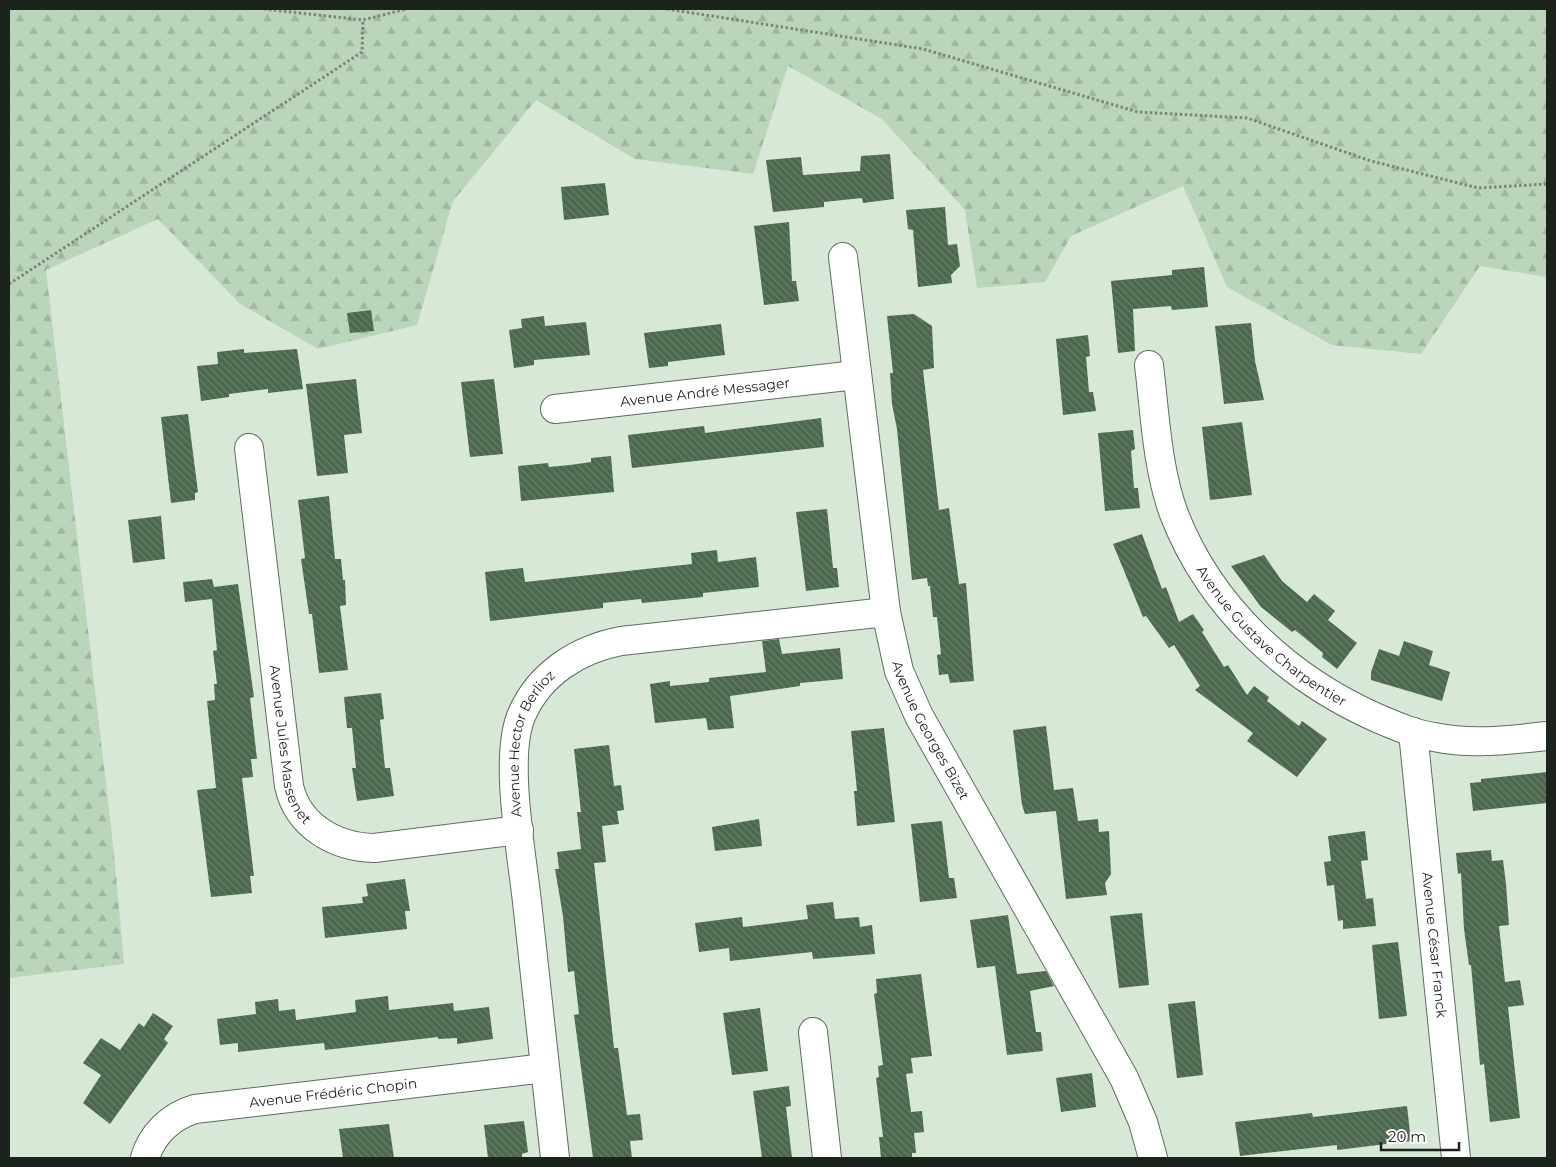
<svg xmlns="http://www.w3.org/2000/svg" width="1556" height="1167" font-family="Montserrat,sans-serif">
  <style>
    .forest { fill: url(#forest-firs) }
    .building { fill: url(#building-back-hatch) }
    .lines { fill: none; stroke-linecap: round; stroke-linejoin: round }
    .minor-casing { stroke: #5e6d5e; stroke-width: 30 }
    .path { stroke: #7a857a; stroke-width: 3; stroke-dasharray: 2.5 2.5; stroke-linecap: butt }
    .minor { stroke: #fff; stroke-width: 28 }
    .labels { text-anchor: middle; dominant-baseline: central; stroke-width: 5; stroke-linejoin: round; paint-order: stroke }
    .street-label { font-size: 14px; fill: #1c221c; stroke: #fff }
  </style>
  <defs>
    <pattern id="forest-firs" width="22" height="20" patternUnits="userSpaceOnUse" patternTransform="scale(1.25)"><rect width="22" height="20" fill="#bad5ba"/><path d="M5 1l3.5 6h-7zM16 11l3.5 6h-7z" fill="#9fb79f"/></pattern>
    <pattern id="building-back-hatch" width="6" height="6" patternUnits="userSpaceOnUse" patternTransform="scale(1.25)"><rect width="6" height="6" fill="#4b684c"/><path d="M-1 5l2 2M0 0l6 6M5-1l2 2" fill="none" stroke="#677d68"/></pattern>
  </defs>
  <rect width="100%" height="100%" fill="#d7e8d7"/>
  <path class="forest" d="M 9,9 L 1547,9 L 1547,277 L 1480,266 L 1421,354 L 1332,345 L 1227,287 L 1183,186 L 1071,236 L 1045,282 L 977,288 L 965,210 L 882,119 L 788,66 L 753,174 L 635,159 L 536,100 L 453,201 L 417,325 L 318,349 L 240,304 L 158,219 L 46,270 L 114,853 L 124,964 L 9,978 Z"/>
  <g class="building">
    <path d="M 890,154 L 894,199 L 863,203 L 862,198 L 824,202 L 824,207 L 773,212 L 766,160 L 801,157 L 803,175 L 860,171 L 861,156 Z"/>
    <path d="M 605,183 L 609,215 L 564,220 L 561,187 Z"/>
    <path d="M 945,207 L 948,245 L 957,244 L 960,266 L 951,275 L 952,283 L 918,287 L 913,230 L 908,229 L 906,210 Z"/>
    <path d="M 789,222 L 792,281 L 796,281 L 799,301 L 764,305 L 754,226 Z"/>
    <path d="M 1204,267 L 1208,307 L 1172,310 L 1171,306 L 1133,309 L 1135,351 L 1118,353 L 1111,281 L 1172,275 L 1172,270 Z"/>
    <path d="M 371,310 L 374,331 L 350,333 L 347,313 Z"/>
    <path d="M 914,314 L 932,326 L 934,368 L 923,370 L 939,510 L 949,508 L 959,584 L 966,583 L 974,681 L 950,683 L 948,674 L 939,675 L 937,655 L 941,654 L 937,617 L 933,617 L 930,586 L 928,586 L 927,578 L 912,580 L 897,429 L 892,404 L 890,373 L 893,373 L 887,316 Z"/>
    <path d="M 544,316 L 545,326 L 586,322 L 590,355 L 534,360 L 534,365 L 514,368 L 509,330 L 522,328 L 521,319 Z"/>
    <path d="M 1251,323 L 1255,361 L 1264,400 L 1224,404 L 1215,326 Z"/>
    <path d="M 721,324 L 725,355 L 668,362 L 668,366 L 649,368 L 644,333 Z"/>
    <path d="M 1088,335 L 1090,356 L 1086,357 L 1089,392 L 1093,392 L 1096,411 L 1063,415 L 1056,339 Z"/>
    <path d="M 244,349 L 244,353 L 297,349 L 303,389 L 268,393 L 268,389 L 229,394 L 229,397 L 201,401 L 197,366 L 218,364 L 217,352 Z"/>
    <path d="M 356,379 L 362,433 L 344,435 L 348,473 L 317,476 L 306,384 Z"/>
    <path d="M 494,379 L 503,454 L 470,457 L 461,382 Z"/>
    <path d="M 188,414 L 198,492 L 195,493 L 195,500 L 171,503 L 161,417 Z"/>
    <path d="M 821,418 L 824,447 L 632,468 L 628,435 L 704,426 L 705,433 Z"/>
    <path d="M 1242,422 L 1252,495 L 1210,500 L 1202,427 Z"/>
    <path d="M 1133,430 L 1135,449 L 1131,451 L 1134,488 L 1138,488 L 1140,508 L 1105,511 L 1098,433 Z"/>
    <path d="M 611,456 L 614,492 L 521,501 L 518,466 L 548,463 L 549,467 L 570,465 L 591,462 L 591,458 Z"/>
    <path d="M 329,496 L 335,559 L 341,559 L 343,580 L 345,580 L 346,605 L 340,606 L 348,670 L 319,673 L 312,614 L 309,614 L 301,559 L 305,558 L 298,500 Z"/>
    <path d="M 827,509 L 833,568 L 837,568 L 839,587 L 806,591 L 796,512 Z"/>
    <path d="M 161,516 L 165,559 L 133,563 L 128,520 Z"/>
    <path d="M 1142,534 L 1162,589 L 1166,587 L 1179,622 L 1193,614 L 1204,630 L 1202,632 L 1224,667 L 1228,665 L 1247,695 L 1254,686 L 1269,697 L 1267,701 L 1299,726 L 1302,721 L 1327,739 L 1297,777 L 1247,741 L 1253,733 L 1195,690 L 1200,686 L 1174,645 L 1169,648 L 1146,616 L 1143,617 L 1113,544 Z"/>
    <path d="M 717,550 L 718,562 L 756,557 L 759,587 L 703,593 L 703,597 L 684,599 L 642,603 L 641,599 L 603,603 L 603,608 L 490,621 L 485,572 L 523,568 L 525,582 L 692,564 L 691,553 Z"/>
    <path d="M 1264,555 L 1282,581 L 1307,602 L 1314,594 L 1335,611 L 1328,620 L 1357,643 L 1337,669 L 1322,657 L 1323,653 L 1311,643 L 1295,630 L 1292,632 L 1261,607 L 1231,566 Z"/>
    <path d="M 212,579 L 214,587 L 238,584 L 254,697 L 250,698 L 257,759 L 251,759 L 253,777 L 242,778 L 254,876 L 250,876 L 252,893 L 211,897 L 197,790 L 216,788 L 207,701 L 215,700 L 214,684 L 217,684 L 213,651 L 217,650 L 212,599 L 185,602 L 183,582 Z"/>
    <path d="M 779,639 L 782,654 L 840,648 L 843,679 L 800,683 L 800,686 L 730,696 L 734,728 L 708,730 L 706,718 L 655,723 L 650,684 L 670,681 L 670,686 L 709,682 L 709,678 L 766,672 L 762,641 Z"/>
    <path d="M 1404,641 L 1433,651 L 1429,665 L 1450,672 L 1442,701 L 1371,680 L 1371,672 L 1379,649 L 1399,656 Z"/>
    <path d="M 381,693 L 384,719 L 380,720 L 385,768 L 390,768 L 394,796 L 357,801 L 352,768 L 356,768 L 352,728 L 347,728 L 344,697 Z"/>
    <path d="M 1046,726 L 1054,790 L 1073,788 L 1078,821 L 1098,819 L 1099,832 L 1109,831 L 1111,874 L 1105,883 L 1107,895 L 1066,899 L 1056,811 L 1025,814 L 1022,805 L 1013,730 Z"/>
    <path d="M 884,728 L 895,822 L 857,826 L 854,791 L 857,791 L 851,731 Z"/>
    <path d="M 609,745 L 614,786 L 621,785 L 624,810 L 617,811 L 619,824 L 602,826 L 606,862 L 594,863 L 614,1048 L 618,1048 L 627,1115 L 640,1114 L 643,1140 L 630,1141 L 632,1158 L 593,1158 L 574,1015 L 579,1014 L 574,971 L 568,972 L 563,916 L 555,869 L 559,869 L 557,852 L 581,849 L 577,812 L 581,812 L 574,749 Z"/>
    <path d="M 1547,772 L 1547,803 L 1473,811 L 1470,783 L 1481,782 L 1481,779 Z"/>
    <path d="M 759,819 L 762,846 L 715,851 L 712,827 Z"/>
    <path d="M 942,821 L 949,878 L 954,878 L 957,898 L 920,902 L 911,824 Z"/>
    <path d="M 1365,831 L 1368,860 L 1361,861 L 1366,899 L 1373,898 L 1376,926 L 1343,929 L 1343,920 L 1338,921 L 1334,885 L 1327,886 L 1324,862 L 1331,861 L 1328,836 Z"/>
    <path d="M 1491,850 L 1492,861 L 1503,860 L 1506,884 L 1509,925 L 1499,926 L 1505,982 L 1520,980 L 1524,1005 L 1508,1007 L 1520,1118 L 1490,1122 L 1484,1064 L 1480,1065 L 1471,965 L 1469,965 L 1464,929 L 1461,873 L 1458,874 L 1456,853 Z"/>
    <path d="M 405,879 L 410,911 L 405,911 L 407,929 L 325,938 L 322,907 L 363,903 L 362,897 L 368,896 L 366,884 Z"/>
    <path d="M 833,902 L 835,919 L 859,917 L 860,927 L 872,925 L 875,954 L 813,959 L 812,952 L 730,961 L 729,948 L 699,952 L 695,923 L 742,917 L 743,927 L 808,919 L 806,905 Z"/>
    <path d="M 1142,913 L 1149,985 L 1119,988 L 1110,916 Z"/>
    <path d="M 1008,915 L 1017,974 L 1046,971 L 1054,986 L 1030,991 L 1036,1032 L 1041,1032 L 1043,1051 L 1007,1055 L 995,966 L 977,968 L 970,920 Z"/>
    <path d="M 1398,942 L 1407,1016 L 1379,1019 L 1372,945 Z"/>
    <path d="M 921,974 L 932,1056 L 911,1058 L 913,1073 L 906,1074 L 911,1112 L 922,1111 L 924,1132 L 914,1133 L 916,1153 L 912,1153 L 912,1158 L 881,1158 L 879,1137 L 883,1137 L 876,1078 L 879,1077 L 878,1066 L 883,1065 L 874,994 L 877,993 L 876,979 Z"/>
    <path d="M 388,996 L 389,1010 L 453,1003 L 454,1011 L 489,1007 L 493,1039 L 457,1044 L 457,1038 L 438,1039 L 438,1037 L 325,1050 L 324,1043 L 238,1052 L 238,1043 L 220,1045 L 217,1019 L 256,1014 L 255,1002 L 278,999 L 279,1011 L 295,1009 L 296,1020 L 356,1012 L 355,1000 Z"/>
    <path d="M 1195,1001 L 1203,1075 L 1177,1078 L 1168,1004 Z"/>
    <path d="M 760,1008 L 768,1071 L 732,1075 L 723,1013 Z"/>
    <path d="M 153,1013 L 173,1026 L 164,1039 L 168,1043 L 110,1124 L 83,1103 L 101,1075 L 83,1063 L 101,1038 L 120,1050 L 139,1023 L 144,1027 Z"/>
    <path d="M 1092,1073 L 1096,1107 L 1061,1112 L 1056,1078 Z"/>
    <path d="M 789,1086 L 791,1106 L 786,1107 L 792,1158 L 762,1158 L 753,1091 Z"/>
    <path d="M 1407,1106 L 1411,1141 L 1337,1150 L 1337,1145 L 1240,1156 L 1235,1122 L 1312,1113 L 1313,1117 Z"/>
    <path d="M 524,1121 L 528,1152 L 522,1154 L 522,1158 L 488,1158 L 484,1125 Z"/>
    <path d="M 389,1124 L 394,1158 L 343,1158 L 339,1129 Z"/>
  </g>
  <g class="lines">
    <defs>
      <g id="minor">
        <path id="s1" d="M 843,257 L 886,612 L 899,671 L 919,716 L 1124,1078 L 1143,1122 L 1153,1158"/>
        <path id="s2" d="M 1149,365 C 1155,414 1157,468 1174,514 C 1210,607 1287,678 1377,718 C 1396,726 1414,734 1434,737 C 1472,745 1510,740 1547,736"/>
        <path id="s3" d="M 555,409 L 856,375"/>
        <path id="s4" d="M 249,448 L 289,786 C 298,826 335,847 374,848 L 519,830"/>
        <path id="s5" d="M 1413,732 L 1456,1158"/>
        <path d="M 813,1032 L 827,1158"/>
        <path id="s6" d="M 145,1158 C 152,1134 171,1116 195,1109 L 545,1068"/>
        <path id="s7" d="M 555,1158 C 546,1073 536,987 527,902 C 522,854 503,756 522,714 C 540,673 579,649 621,641 L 886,612"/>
      </g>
    </defs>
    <use href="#minor" class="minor-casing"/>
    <g class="path">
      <path d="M 264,9 L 363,20 L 406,9"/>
      <path d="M 667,9 L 923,49 L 1138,112 L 1247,118 L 1371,161 L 1478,188 L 1547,184"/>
      <path d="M 9,284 L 362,52 L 363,20"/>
    </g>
    <use href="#minor" class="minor"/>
  </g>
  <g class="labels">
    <g class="street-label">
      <text stroke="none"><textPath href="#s3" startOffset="151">Avenue André Messager</textPath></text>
      <text stroke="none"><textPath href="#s2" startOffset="311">Avenue Gustave Charpentier</textPath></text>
      <text stroke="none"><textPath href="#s1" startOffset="485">Avenue Georges Bizet</textPath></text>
      <text stroke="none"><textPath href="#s4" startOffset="300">Avenue Jules Massenet</textPath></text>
      <text stroke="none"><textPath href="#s7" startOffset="421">Avenue Hector Berlioz</textPath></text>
      <text stroke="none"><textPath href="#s5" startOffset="214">Avenue César Franck</textPath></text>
      <text stroke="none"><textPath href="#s6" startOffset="212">Avenue Frédéric Chopin</textPath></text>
    </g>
  </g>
  <rect width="1556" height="1167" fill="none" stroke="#1c221c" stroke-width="20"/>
  <path d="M1381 1142v8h78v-8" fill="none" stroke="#1c221c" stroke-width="2.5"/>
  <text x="1388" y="1142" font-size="15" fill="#1c221c" stroke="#ffffff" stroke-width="4" paint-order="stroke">20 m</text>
</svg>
